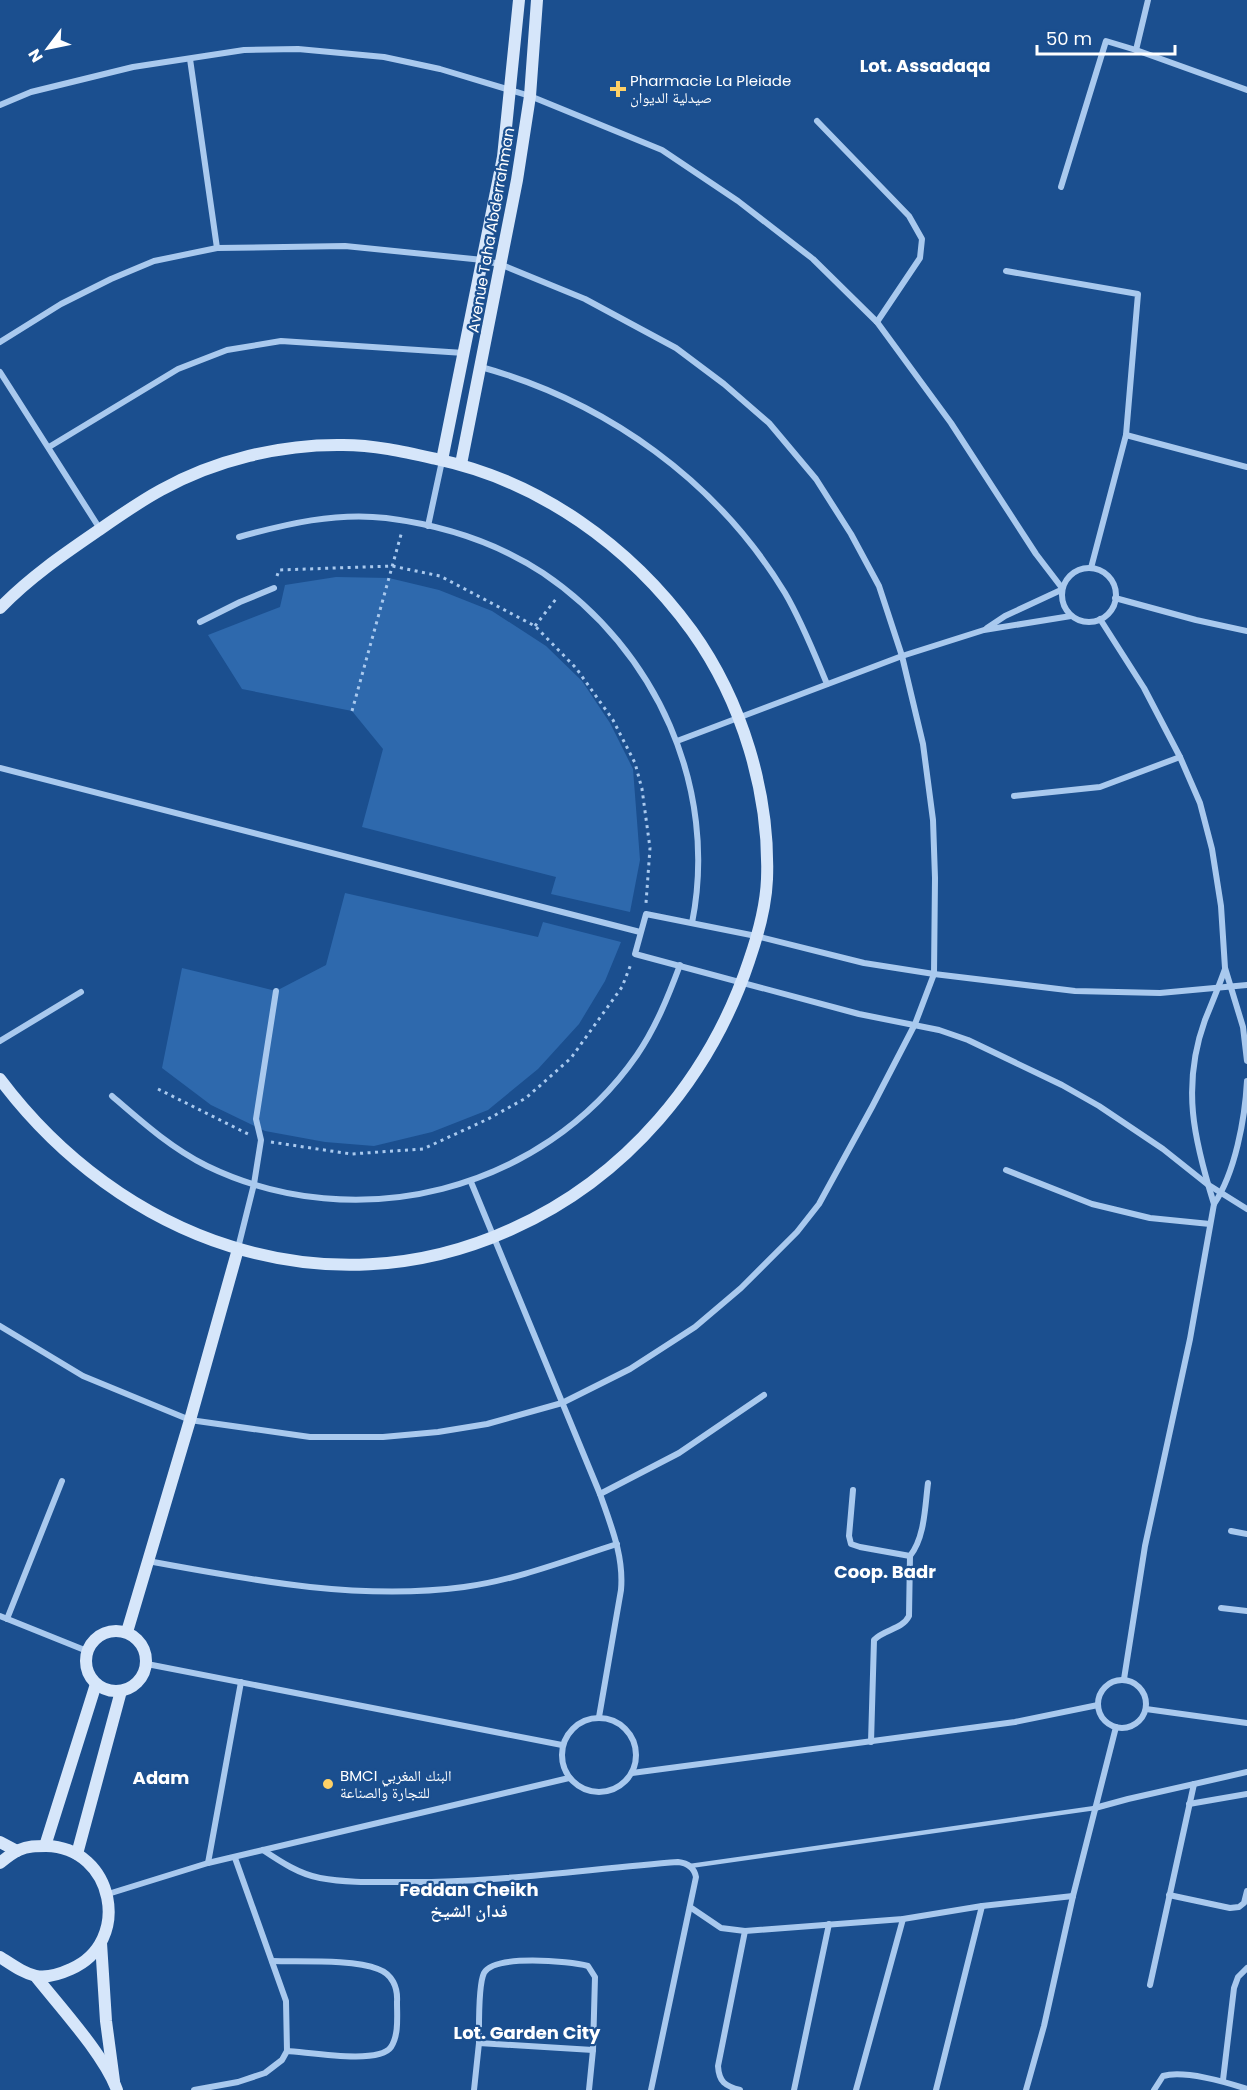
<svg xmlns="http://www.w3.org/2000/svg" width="1247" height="2090" font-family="Poppins,'Noto Naskh Arabic',sans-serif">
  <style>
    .green { fill: #2e69ad }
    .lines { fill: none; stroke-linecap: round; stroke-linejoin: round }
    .path { stroke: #a9c9ee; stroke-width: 3; stroke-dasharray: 3 4.5; stroke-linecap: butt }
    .lane { stroke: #a9c9ee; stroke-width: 4.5 }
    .street { stroke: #a9c9ee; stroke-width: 6 }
    .secondary { stroke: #d6e6fa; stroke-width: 12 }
    .poi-dot { fill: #ffd166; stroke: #1b4f8f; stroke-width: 2 }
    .labels { text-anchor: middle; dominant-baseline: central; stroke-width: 4.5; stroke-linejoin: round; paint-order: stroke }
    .poi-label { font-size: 15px; fill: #fff; stroke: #1b4f8f; text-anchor: start }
    .street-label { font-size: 15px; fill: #fff; stroke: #1b4f8f }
    .quarter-label { font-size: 18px; font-weight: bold; fill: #fff; stroke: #1b4f8f }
  </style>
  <rect width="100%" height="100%" fill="#1b4f8f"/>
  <g class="green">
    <path d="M 336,577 L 389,578 L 439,590 L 492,611 L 546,646 L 582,681 L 610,723 L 633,769 L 640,860 L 630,912 L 551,894 L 556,877 L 362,827 L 383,749 L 352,711 L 242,689 L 208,635 L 280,607 L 285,585 Z"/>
    <path d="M 345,893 L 538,937 L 543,922 L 621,942 L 605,981 L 579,1024 L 538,1069 L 488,1110 L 432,1132 L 374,1146 L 325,1142 L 265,1131 L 211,1105 L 162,1068 L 182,968 L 276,991 L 326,965 Z"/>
  </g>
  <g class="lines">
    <g class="path">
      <path d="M 277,576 L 279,570 L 392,566 L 440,576 L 535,626 L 576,668 L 613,720 L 635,763 L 642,789 L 650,848 L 646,903"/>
      <path d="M 535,626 L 556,599"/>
      <path d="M 352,711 L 402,531"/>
      <path d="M 158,1089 L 248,1134"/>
      <path d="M 271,1142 L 351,1154 L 423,1149 L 488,1119 L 526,1098 L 571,1058 L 622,987 L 631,964"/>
    </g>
    <path class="lane" d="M 690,1866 L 1095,1808"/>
    <g class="street">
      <path d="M 1136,50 L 1148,0"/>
      <path d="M 190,59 L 217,248"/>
      <path d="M 0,105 L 31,92 L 133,67 L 244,50 L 298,49 L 384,57 L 440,69 L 530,96 L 662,150 L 738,201 L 813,259 L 877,322 L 951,423 L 1036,554 L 1062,588"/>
      <path d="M 817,121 L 909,216 L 922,239 L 920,258 L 877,322"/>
      <path d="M 1061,187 L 1106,41 L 1136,50 L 1247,90"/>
      <path d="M 1006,271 L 1138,294 L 1126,435 L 1091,568"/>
      <path d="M 0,342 L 61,304 L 111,279 L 154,261 L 217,248 L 345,246 L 483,260 L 502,265 L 585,299 L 676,348 L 724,384 L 769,423 L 816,479 L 851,534 L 879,586 L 902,656 L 923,744 L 933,820 L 935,878 L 934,974 L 915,1024 L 872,1107 L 819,1204 L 797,1232 L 741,1288 L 695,1327 L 630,1369 L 562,1403 L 487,1424 L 438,1432 L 383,1437 L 310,1437 L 190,1420 L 83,1376 L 0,1326"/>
      <path d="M 481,367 C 607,402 717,481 785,593 C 802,622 814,653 827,684"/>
      <path d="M 0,372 L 100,529"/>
      <path d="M 1126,435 L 1247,467"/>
      <path d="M 49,447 L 178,369 L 227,350 L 281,341 L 464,353"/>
      <path d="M 428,526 L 442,461"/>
      <path d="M 239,537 C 286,524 336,512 386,518 C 441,525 496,542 543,573 C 656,649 719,788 692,923"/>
      <circle cx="1089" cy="595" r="27"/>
      <path d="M 1115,598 L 1196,620 L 1247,631"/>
      <path d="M 1100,619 L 1144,688 L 1180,757 L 1200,803 L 1212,849 L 1221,906 L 1225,968 L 1243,1027 L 1247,1061"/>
      <path d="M 200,622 L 240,602 L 274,588"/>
      <path d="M 987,628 L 1005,616 L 1061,590"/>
      <path d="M 677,741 L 902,656 L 984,630 L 1071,616"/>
      <path d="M 0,768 L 640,932"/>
      <path d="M 1014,796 L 1100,787 L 1180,757"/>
      <path d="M 1247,985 L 1160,993 L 1075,991 L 934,974 L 864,963 L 756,936 L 646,914 L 635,954 L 859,1014 L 939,1030 L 968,1040 L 1062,1085 L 1099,1106 L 1163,1149 L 1207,1184 L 1247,1209"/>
      <path d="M 0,1041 L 81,992"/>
      <path d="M 112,1096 C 142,1122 171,1148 207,1166 C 356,1238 542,1192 637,1055 C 656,1027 668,997 680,965"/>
      <path d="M 1006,1170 L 1092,1204 L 1150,1218 L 1210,1224"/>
      <path d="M 471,1182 L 600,1494 C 611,1526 624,1556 621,1590 L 599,1717"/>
      <path d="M 1214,1204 C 1194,1140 1181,1086 1205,1020 C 1212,1003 1219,986 1225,969"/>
      <path d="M 238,1248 L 254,1184 L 261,1140 L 256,1119 L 276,991"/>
      <path d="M 853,1490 L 849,1536 L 851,1544 L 860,1547 L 910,1556 C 925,1537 925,1506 928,1483"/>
      <path d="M 600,1494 L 679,1453 L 764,1395"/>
      <path d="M 1231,1531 L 1247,1534"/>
      <path d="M 148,1561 C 251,1580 359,1601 464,1587 C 516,1580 567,1560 617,1544"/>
      <path d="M 1221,1608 L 1247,1611"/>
      <path d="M 0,1616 L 87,1651"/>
      <path d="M 7,1619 L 62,1481"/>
      <path d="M 147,1664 L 562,1745"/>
      <path d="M 1124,1679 L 1145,1546 L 1190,1339 L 1214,1204 C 1235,1173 1245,1119 1247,1081"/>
      <circle cx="1122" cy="1704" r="24"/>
      <path d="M 1146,1709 L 1247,1723"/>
      <circle cx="599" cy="1755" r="37"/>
      <path d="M 871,1742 L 874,1640 C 884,1629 902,1630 909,1616 L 910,1556"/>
      <path d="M 632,1773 L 1015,1722 L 1098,1705"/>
      <path d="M 1189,1804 L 1247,1794"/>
      <path d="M 1095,1808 L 1128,1799 L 1247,1772"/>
      <path d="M 263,1850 C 281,1862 299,1874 320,1878 C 347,1883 376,1882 403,1882 C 495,1883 586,1869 678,1862 C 687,1863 694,1867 696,1877 L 651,2090"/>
      <path d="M 208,1863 L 241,1682"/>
      <path d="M 108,1894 L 208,1863 L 569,1778"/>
      <path d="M 1169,1895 L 1230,1908 L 1239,1907 L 1244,1903 L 1247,1891"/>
      <path d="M 690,1907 L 721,1928 L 745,1931 L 903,1919 L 982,1906 L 1073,1896"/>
      <path d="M 272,1961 C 300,1962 353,1959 378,1969 C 392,1974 398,1987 397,2002 C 397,2016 399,2035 391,2047 C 379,2065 308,2052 287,2051"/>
      <path d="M 1150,1985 L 1194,1784"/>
      <path d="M 479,2043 C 479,2028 478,1985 484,1973 C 494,1954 569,1961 588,1966 L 595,1977 L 593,2050 L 589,2090"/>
      <path d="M 1223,2080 L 1234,1988 L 1238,1977 L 1247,1968"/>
      <path d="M 194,2090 L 238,2082 L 265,2073 L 282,2060 L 287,2051 L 286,2001 L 235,1858"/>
      <path d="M 474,2090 L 479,2043 L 593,2050"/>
      <path d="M 740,2090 C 725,2086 719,2082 718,2066 L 745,1931"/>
      <path d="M 794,2090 L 829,1924"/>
      <path d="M 856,2090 L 903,1919"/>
      <path d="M 936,2090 L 982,1906"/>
      <path d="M 1026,2090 L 1044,2026 L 1073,1896 L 1116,1727"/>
      <path d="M 1154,2090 L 1163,2076 C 1184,2070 1226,2082 1247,2089"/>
    </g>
    <g class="secondary">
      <path d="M 442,460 L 503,157 L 519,0"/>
      <path d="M 461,464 L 517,180 L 530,96 L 537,0"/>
      <path d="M 0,608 C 30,577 64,554 99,530 C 119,516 139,502 161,490 C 215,460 281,444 343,445 C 375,445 405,452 436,459 C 540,481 630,546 692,631 C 742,701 770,793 767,879 C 766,906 758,935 749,961 C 710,1078 626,1178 512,1229 C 324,1315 120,1239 0,1079"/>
      <circle cx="116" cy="1661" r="30"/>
      <path d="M 127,1632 L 190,1420 L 238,1249"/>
      <path d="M 0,1842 L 17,1851"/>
      <path d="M 45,1846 L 96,1684"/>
      <path d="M 77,1854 L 121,1691"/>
      <path d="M 0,1863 C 6,1858 12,1853 19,1850 C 28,1846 36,1846 46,1846 C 114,1847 133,1942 71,1969 C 38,1984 28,1975 0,1957"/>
      <path d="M 101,1943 L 106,2021 L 114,2081"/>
      <path d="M 37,1978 C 61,2008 104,2055 117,2090"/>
    </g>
  </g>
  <g class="poi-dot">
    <path d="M615 80h6v6h6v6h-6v6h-6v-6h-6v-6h6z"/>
    <circle cx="328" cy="1784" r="6"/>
  </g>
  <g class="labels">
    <g class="poi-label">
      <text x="630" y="80">Pharmacie La Pleiade<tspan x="630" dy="17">صيدلية الديوان</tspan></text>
      <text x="340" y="1775">BMCI البنك المغربي<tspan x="340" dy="17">للتجارة والصناعة</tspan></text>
    </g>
    <g class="street-label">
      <text transform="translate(491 230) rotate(-80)">Avenue Taha Abderrahman</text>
    </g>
    <g class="quarter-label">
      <text x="925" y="65">Lot. Assadaqa</text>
      <text x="885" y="1571">Coop. Badr</text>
      <text x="161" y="1777">Adam</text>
      <text x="469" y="1889">Feddan Cheikh<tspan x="469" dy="21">فدان الشيخ</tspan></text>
      <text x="527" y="2032">Lot. Garden City</text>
    </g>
  </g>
  <g transform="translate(48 48) rotate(238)" stroke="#1b4f8f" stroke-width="4.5" paint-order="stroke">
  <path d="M0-4.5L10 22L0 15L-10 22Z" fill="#ffffff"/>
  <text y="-9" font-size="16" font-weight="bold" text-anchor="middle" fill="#ffffff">N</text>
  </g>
  <path d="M1037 45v9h138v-9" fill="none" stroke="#ffffff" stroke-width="3"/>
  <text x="1046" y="45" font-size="18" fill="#ffffff" stroke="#1b4f8f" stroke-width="4.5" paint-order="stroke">50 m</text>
</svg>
